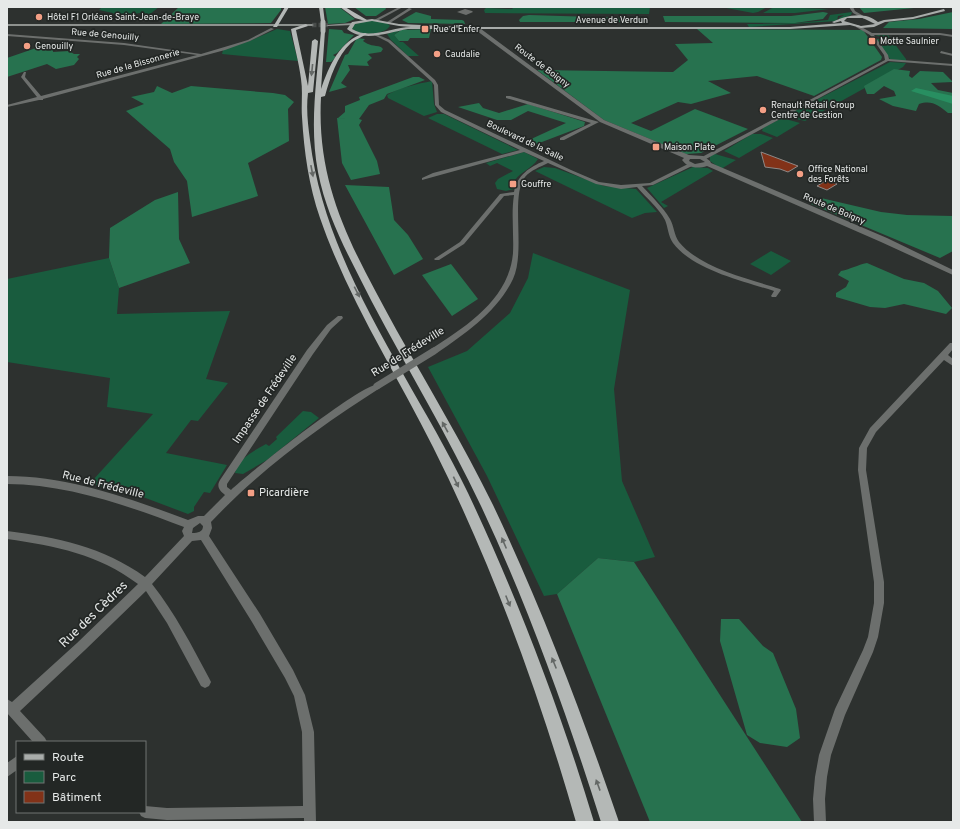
<svg xmlns="http://www.w3.org/2000/svg" width="960" height="829" font-family="Overpass,sans-serif">
  <style>
    .green { fill: #195c3e }
    .forest { fill: #27724f }
    .water { fill: #288f61 }
    .building { fill: #823218; stroke: #8f8987 }
    .lines { fill: none; stroke-linecap: round; stroke-linejoin: round }
    .secondary-tunnel { stroke: #494d4b; stroke-width: 4.5; stroke-dasharray: 4.5 2; stroke-linecap: butt }
    .minor { fill: #6c6f6d; fill-rule: evenodd }
    .tertiary { fill: #6c6f6d; fill-rule: evenodd }
    .secondary { fill: #8e928f; fill-rule: evenodd }
    .primary { fill: #a8acaa; fill-rule: evenodd }
    .trunk { fill: #b4b8b6; fill-rule: evenodd }
    .minor-bridge { stroke: #6c6f6d; stroke-width: 7 }
    .trunk-bridge { stroke: #b4b8b6; stroke-width: 5 }
    .oneway { fill: #646866 }
    .poi-dot { fill: #f39f85; stroke: #232725; stroke-width: 1.5 }
    .labels { text-anchor: middle; dominant-baseline: central; stroke-width: 3.5; stroke-linejoin: round; paint-order: stroke }
    .far-poi-label { font-size: 9px; fill: #e6e9e8; stroke: #232725; text-anchor: start }
    .far-street-label { font-size: 9px; fill: #e6e9e8; stroke: #232725 }
    .street-label { font-size: 11px; fill: #e6e9e8; stroke: #232725 }
    .poi-label { font-size: 11px; fill: #e6e9e8; stroke: #232725; text-anchor: start }
    .near-street-label { font-size: 13px; fill: #e6e9e8; stroke: #232725 }
  </style>
  <rect width="100%" height="100%" fill="#2d312f"/>
  <g class="green">
    <path d="M 102,7 L 159,7 L 150,14 L 140,13 L 116,17 L 113,13 L 99,10 Z"/>
    <path d="M 514,7 L 650,7 L 649,14 L 485,13 L 484,10 L 486,8 L 512,9 Z"/>
    <path d="M 721,7 L 767,7 L 758,12 L 753,13 Z"/>
    <path d="M 774,7 L 829,9 L 795,13 L 763,13 Z"/>
    <path d="M 852,12 L 851,15 L 839,20 L 839,18 L 844,15 L 838,16 L 837,21 L 749,27 L 747,24 L 797,23 L 828,20 L 830,15 Z"/>
    <path d="M 371,20 L 387,23 L 390,26 C 383,36 359,36 351,28 L 355,24 Z"/>
    <path d="M 277,29 L 290,31 L 298,61 L 222,54 L 223,50 L 252,40 Z"/>
    <path d="M 402,29 L 409,29 L 400,30 L 394,35 L 400,42 L 403,42 L 419,56 L 408,56 L 391,40 L 387,34 Z"/>
    <path d="M 875,35 L 888,35 L 906,59 L 906,62 L 890,59 L 876,39 L 881,39 L 879,36 Z"/>
    <path d="M 890,62 L 906,63 L 903,67 L 805,121 L 792,118 L 789,114 Z"/>
    <path d="M 432,81 L 434,104 L 437,112 L 424,116 L 388,98 L 387,95 C 401,87 417,84 432,81 Z"/>
    <path d="M 437,114 L 444,114 L 518,150 L 502,154 L 428,118 Z"/>
    <path d="M 782,118 L 800,123 L 777,137 L 762,131 L 763,128 Z"/>
    <path d="M 752,134 L 761,134 L 773,138 L 739,158 L 724,151 Z"/>
    <path d="M 524,152 L 538,159 C 532,169 518,172 512,185 L 515,186 L 514,189 L 506,191 L 497,189 L 495,183 L 498,179 L 513,171 L 497,163 L 490,166 L 486,163 Z"/>
    <path d="M 715,154 L 736,160 L 721,169 L 710,161 L 710,156 Z"/>
    <path d="M 544,167 L 555,168 L 604,186 L 636,189 L 657,212 L 645,213 L 632,218 L 535,171 Z"/>
    <path d="M 693,167 L 708,168 L 713,171 L 661,202 L 668,206 L 664,208 L 647,188 Z"/>
    <path d="M 771,251 L 791,261 L 771,275 L 750,264 Z"/>
    <path d="M 533,253 L 630,290 L 614,389 L 622,481 L 655,557 L 634,562 L 598,558 L 557,594 L 544,596 L 487,476 L 428,367 L 467,351 L 510,313 L 528,278 Z"/>
    <path d="M 109,258 L 119,288 L 117,314 L 230,311 L 206,379 L 228,383 L 198,421 L 191,420 L 166,453 L 227,465 L 210,493 L 204,492 L 194,507 L 194,511 L 188,514 L 143,497 L 92,484 L 93,480 L 153,414 L 107,407 L 110,378 L 7,362 L 7,279 Z"/>
    <path d="M 303,411 L 311,412 L 319,418 L 267,460 L 243,474 L 235,473 C 238,458 254,451 266,444 L 269,446 L 277,439 L 276,437 Z"/>
  </g>
  <g class="forest">
    <path d="M 179,7 L 281,7 L 281,10 L 271,23 L 161,24 Z"/>
    <path d="M 325,7 L 339,7 L 355,19 L 345,23 L 328,24 Z"/>
    <path d="M 354,7 L 385,7 L 386,9 L 376,16 L 366,16 Z"/>
    <path d="M 859,7 L 924,7 L 864,13 Z"/>
    <path d="M 416,12 L 431,16 L 431,19 L 462,20 L 464,21 L 465,24 L 408,23 L 402,20 Z"/>
    <path d="M 823,12 L 828,13 L 823,19 L 795,23 L 665,22 L 663,16 L 791,16 Z"/>
    <path d="M 953,12 L 953,29 L 883,28 L 889,22 L 919,19 Z"/>
    <path d="M 529,15 L 626,18 L 630,19 L 628,22 L 520,22 L 519,20 L 523,16 Z"/>
    <path d="M 329,29 L 342,30 L 344,33 L 354,35 L 337,53 L 333,55 L 336,57 L 331,62 L 326,62 Z"/>
    <path d="M 431,29 L 429,38 L 410,38 L 408,41 L 399,41 L 394,35 L 401,30 Z"/>
    <path d="M 697,29 L 863,30 L 882,57 L 881,60 L 814,96 L 757,76 L 708,81 L 731,93 L 691,104 L 678,102 L 631,123 L 651,131 L 695,109 L 748,129 L 701,153 L 686,154 L 604,120 L 537,70 L 673,72 L 688,60 L 675,44 L 713,43 Z"/>
    <path d="M 357,38 L 365,39 L 363,41 C 369,46 374,45 381,47 L 383,49 L 381,52 L 368,54 L 372,58 L 367,62 L 369,66 L 348,65 L 350,70 L 341,83 L 347,87 L 329,92 L 345,55 L 348,54 Z"/>
    <path d="M 36,48 L 53,50 L 53,52 L 69,51 L 74,54 L 80,54 L 77,57 L 79,59 L 74,65 L 56,69 L 47,64 L 7,77 L 7,58 Z"/>
    <path d="M 894,69 L 910,71 L 909,76 L 912,78 L 920,71 L 943,72 L 953,82 L 931,83 L 938,90 L 953,93 L 953,113 L 948,113 C 938,105 932,100 919,104 L 916,111 L 893,106 L 879,99 L 896,96 L 894,91 L 884,86 L 874,94 L 867,94 L 864,86 Z"/>
    <path d="M 413,77 L 419,77 L 425,80 L 387,94 L 384,99 L 369,105 L 359,119 L 362,120 L 359,125 L 377,161 L 380,174 L 351,180 L 342,163 L 337,118 L 358,119 L 338,118 L 345,112 L 345,106 L 360,100 L 359,97 Z"/>
    <path d="M 157,86 L 172,93 L 191,86 L 273,93 L 285,95 L 294,102 L 288,109 L 289,141 L 248,163 L 258,196 L 192,217 L 187,181 L 174,162 L 170,149 L 126,111 L 144,104 L 131,97 L 154,92 Z"/>
    <path d="M 479,103 L 483,108 L 499,113 L 528,104 L 585,122 L 584,126 L 534,145 L 529,140 L 566,123 L 528,111 L 511,120 L 497,120 L 458,107 Z"/>
    <path d="M 345,185 L 389,187 L 394,220 L 408,235 L 423,259 L 394,275 Z"/>
    <path d="M 178,192 L 179,239 L 190,263 L 119,288 L 109,258 L 110,228 L 155,200 Z"/>
    <path d="M 821,198 L 881,212 L 907,215 L 953,216 L 953,251 L 940,258 L 811,204 Z"/>
    <path d="M 867,263 L 904,279 L 924,283 L 938,291 L 952,308 L 946,314 L 904,304 L 885,308 L 870,307 L 836,297 L 836,293 L 846,287 L 849,281 L 838,275 L 841,271 C 851,269 857,265 867,263 Z"/>
    <path d="M 451,264 L 478,299 L 452,316 L 422,275 Z"/>
    <path d="M 598,558 L 634,562 L 802,822 L 650,822 L 557,594 Z"/>
    <path d="M 721,619 L 739,619 L 763,646 L 773,653 L 796,709 L 800,738 L 787,747 L 760,743 L 747,735 L 720,641 Z"/>
  </g>
  <path class="water" d="M 916,88 L 953,96 L 953,104 L 911,91 Z"/>
  <g class="building">
    <path d="M 761,152 L 798,166 L 788,172 L 780,169 L 765,167 Z"/>
    <path d="M 827,180 L 837,184 L 827,190 L 817,186 Z"/>
  </g>
  <g class="lines">
    <path class="secondary-tunnel" d="M 312,25 L 328,25"/>
    <g class="minor">
      <path d="M 399,7 L 403,7 L 377,21 L 374,20 Z"/>
      <path d="M 849,7 L 853,7 L 855,11 L 867,18 L 864,19 L 853,13 Z"/>
      <path d="M 409,8 L 412,9 L 390,23 L 387,22 Z"/>
      <path d="M 465,9 L 472,11 L 473,12 L 466,15 L 457,12 Z"/>
      <path d="M 856,25 L 858,25 L 872,33 L 940,33 L 953,35 L 953,37 L 940,35 L 874,35 L 888,55 L 889,59 L 953,64 L 953,66 L 888,61 L 706,159 L 702,159 L 702,157 L 885,60 L 884,55 L 870,35 L 856,27 Z"/>
      <path d="M 271,28 L 274,29 L 250,41 L 225,50 L 43,99 L 43,100 L 39,100 L 7,107 L 7,105 L 37,97 L 21,77 L 24,72 L 26,72 L 25,77 L 41,96 L 197,55 L 124,45 L 7,36 L 7,34 L 124,43 L 201,54 L 248,40 Z"/>
      <path d="M 374,33 L 390,40 L 435,80 L 438,85 L 439,105 L 445,110 L 571,170 L 599,182 L 621,185 L 650,183 L 688,164 L 692,164 L 692,166 L 653,185 L 642,186 C 652,197 663,207 670,219 C 674,226 674,235 679,242 C 700,268 749,279 780,289 L 781,290 L 776,297 L 772,297 L 771,296 L 774,291 C 743,281 693,270 673,243 C 668,236 668,227 665,220 C 658,207 646,198 637,187 L 621,189 L 596,184 L 548,163 C 540,167 531,170 525,177 C 510,196 526,251 513,279 C 497,312 466,333 437,353 L 431,353 L 430,351 L 431,349 C 467,326 509,299 513,253 C 514,234 511,214 514,195 L 504,196 L 464,244 L 439,260 L 435,260 L 434,259 L 460,242 L 500,194 L 514,192 C 517,175 530,167 544,161 L 524,152 L 422,180 L 422,178 L 433,173 L 520,150 L 441,112 L 435,105 L 434,85 L 432,82 L 388,42 L 374,35 Z"/>
      <path d="M 941,51 L 953,54 L 953,56 L 940,53 Z"/>
      <path d="M 506,96 L 510,96 L 599,122 L 564,140 L 560,140 L 560,138 L 591,123 L 506,98 Z"/>
      <path d="M 338,316 L 342,316 L 343,318 L 331,329 L 313,354 L 227,484 L 227,487 L 231,490 C 248,474 365,380 380,384 L 381,386 L 380,388 C 319,427 261,469 211,522 L 212,528 L 209,536 L 260,614 L 293,670 L 305,695 L 314,732 L 316,822 L 304,822 L 304,818 L 167,820 L 145,818 L 141,816 L 139,812 L 145,812 L 145,806 L 167,808 L 303,806 L 302,732 L 294,696 L 285,678 L 252,622 L 201,540 L 192,541 L 152,584 C 175,613 192,646 209,678 L 211,682 L 209,686 L 205,688 L 201,686 L 167,623 L 146,591 L 85,650 L 20,711 L 45,738 L 47,742 L 33,742 L 7,713 L 7,699 L 12,702 L 77,643 L 138,584 C 98,554 56,546 7,539 L 7,531 C 56,537 104,547 145,577 L 184,536 L 182,531 L 184,527 C 129,506 66,484 7,484 L 7,476 C 68,476 132,499 188,520 L 198,516 L 204,516 L 225,495 C 220,491 216,487 220,480 L 307,350 L 327,325 ZM 200,523 L 203,526 C 203,532 198,533 192,533 L 193,528 Z"/>
      <path d="M 950,343 L 953,343 L 953,349 L 948,355 L 953,359 L 953,366 L 944,360 L 876,432 L 867,448 L 866,470 L 884,582 L 884,603 L 878,637 L 873,652 L 845,715 L 831,755 L 827,777 L 825,799 L 826,822 L 814,822 L 813,799 L 815,777 L 819,755 L 835,709 L 863,650 L 868,637 L 874,603 L 874,582 L 858,470 L 859,448 L 870,428 Z"/>
      <path d="M 17,756 L 17,770 L 7,777 L 7,763 Z"/>
    </g>
    <path class="tertiary" d="M 473,26 L 477,26 L 604,120 L 689,155 L 703,156 L 710,161 L 711,163 L 887,238 L 953,270 L 953,275 L 881,242 L 707,166 C 697,169 688,168 682,160 L 684,158 L 600,122 L 473,28 ZM 690,159 L 700,159 L 705,162 L 695,164 L 689,161 Z"/>
    <g class="secondary">
      <path d="M 352,23 L 354,25 L 328,26 L 326,25 Z"/>
      <path d="M 7,24 L 312,24 L 314,25 L 312,26 L 7,26 Z"/>
    </g>
    <path class="primary" d="M 944,9 L 945,11 L 913,19 L 885,22 L 874,27 L 861,28 L 850,25 L 790,29 L 408,29 C 389,32 364,43 347,29 L 352,22 L 372,19 L 399,24 L 466,27 L 790,27 L 842,23 L 841,21 L 834,23 L 832,22 C 846,15 865,11 878,22 L 884,20 L 913,17 ZM 847,18 L 863,18 L 875,24 L 861,26 L 844,21 ZM 372,21 L 399,26 L 411,27 C 392,27 370,40 352,29 L 355,24 Z"/>
    <g class="trunk">
      <path d="M 285,7 L 289,7 L 277,27 L 273,27 Z"/>
      <path d="M 319,7 L 323,7 L 325,23 L 321,22 Z"/>
      <path d="M 340,7 L 345,7 L 367,20 L 365,21 L 355,18 Z"/>
      <path d="M 306,24 L 308,26 L 296,30 L 308,86 L 312,41 L 315,39 L 318,41 L 313,92 L 308,93 C 306,109 308,125 310,140 C 326,270 413,378 468,493 C 518,599 560,709 594,822 L 576,822 C 539,693 493,567 433,447 C 395,371 348,299 320,218 C 309,186 304,152 302,117 C 301,105 303,92 301,79 C 299,62 294,46 291,29 Z"/>
      <path d="M 323,30 L 325,31 L 321,89 C 329,66 340,40 365,33 L 367,34 C 362,37 356,39 351,43 C 337,56 330,78 325,96 L 321,97 C 316,190 355,253 397,331 C 430,389 464,446 493,505 C 542,608 582,714 619,822 L 601,822 C 567,715 529,608 481,506 C 448,436 408,370 372,302 C 351,260 327,219 318,172 C 309,125 317,78 321,31 Z"/>
    </g>
    <path class="minor-bridge" d="M 377,386 L 434,351"/>
    <path class="trunk-bridge" d="M 323,22 L 323,31"/>
  </g>
  <defs><path id="oneway-solid" d="M-6-.8H1V-3.2L6.5 0L1 3.2V.8H-6Z"/></defs>
  <g class="oneway">
    <use href="#oneway-solid" transform="translate(312 70) rotate(96)"/>
    <use href="#oneway-solid" transform="translate(312 171) rotate(79)"/>
    <use href="#oneway-solid" transform="translate(357 292) rotate(63)"/>
    <use href="#oneway-solid" transform="translate(445 427) rotate(-119)"/>
    <use href="#oneway-solid" transform="translate(456 482) rotate(64)"/>
    <use href="#oneway-solid" transform="translate(504 543) rotate(-113)"/>
    <use href="#oneway-solid" transform="translate(508 601) rotate(68)"/>
    <use href="#oneway-solid" transform="translate(554 663) rotate(-112)"/>
    <use href="#oneway-solid" transform="translate(598 785) rotate(-110)"/>
  </g>
  <g class="poi-dot">
    <circle cx="39" cy="17" r="4"/>
    <rect x="421" y="25" width="8" height="8" rx="2"/>
    <rect x="868" y="37" width="8" height="8" rx="2"/>
    <circle cx="27" cy="46" r="4"/>
    <circle cx="437" cy="54" r="4"/>
    <circle cx="763" cy="110" r="4"/>
    <rect x="652" y="143" width="8" height="8" rx="2"/>
    <circle cx="800" cy="174" r="4"/>
    <rect x="509" y="180" width="8" height="8" rx="2"/>
    <rect x="247" y="489" width="8" height="8" rx="2"/>
  </g>
  <g class="labels">
    <g class="far-poi-label">
      <text x="47" y="17">Hôtel F1 Orléans Saint-Jean-de-Braye</text>
      <text x="433" y="29">Rue d'Enfer</text>
      <text x="880" y="41">Motte Saulnier</text>
      <text x="35" y="46">Genouilly</text>
      <text x="445" y="54">Caudalie</text>
      <text x="771" y="105">Renault Retail Group<tspan x="771" dy="10">Centre de Gestion</tspan></text>
      <text x="664" y="147">Maison Plate</text>
      <text x="808" y="169">Office National<tspan x="808" dy="10">des Forêts</tspan></text>
      <text x="521" y="184">Gouffre</text>
    </g>
    <g class="far-street-label">
      <text x="612" y="20">Avenue de Verdun</text>
      <text transform="translate(105 35) rotate(5)">Rue de Genouilly</text>
      <text transform="translate(138 64) rotate(-16)">Rue de la Bissonnerie</text>
      <text transform="translate(542 66) rotate(37)">Route de Boigny</text>
      <text transform="translate(525 141) rotate(25)">Boulevard de la Salle</text>
      <text transform="translate(834 209) rotate(23)">Route de Boigny</text>
    </g>
    <g class="street-label">
      <text transform="translate(408 352) rotate(-32)">Rue de Frédeville</text>
      <text transform="translate(265 399) rotate(-56)">Impasse de Frédeville</text>
      <text transform="translate(103 485) rotate(14)">Rue de Frédeville</text>
    </g>
    <g class="poi-label">
      <text x="259" y="493">Picardière</text>
    </g>
    <g class="near-street-label">
      <text transform="translate(94 615) rotate(-44)">Rue des Cèdres</text>
    </g>
  </g>
  <rect width="960" height="829" fill="none" stroke="#e6e9e8" stroke-width="16"/>
  <rect x="16" y="741" width="130" height="72" fill="#232725" stroke="#717573"/>
  <rect x="24" y="754" width="20" height="6" fill="#a8acaa" stroke="#717573"/>
  <text x="52" y="761" font-size="12" fill="#e6e9e8">Route</text>
  <rect x="24" y="771" width="20" height="12" fill="#195c3e" stroke="#717573"/>
  <text x="52" y="781" font-size="12" fill="#e6e9e8">Parc</text>
  <rect x="24" y="791" width="20" height="12" fill="#823218" stroke="#717573"/>
  <text x="52" y="801" font-size="12" fill="#e6e9e8">Bâtiment</text>
</svg>
